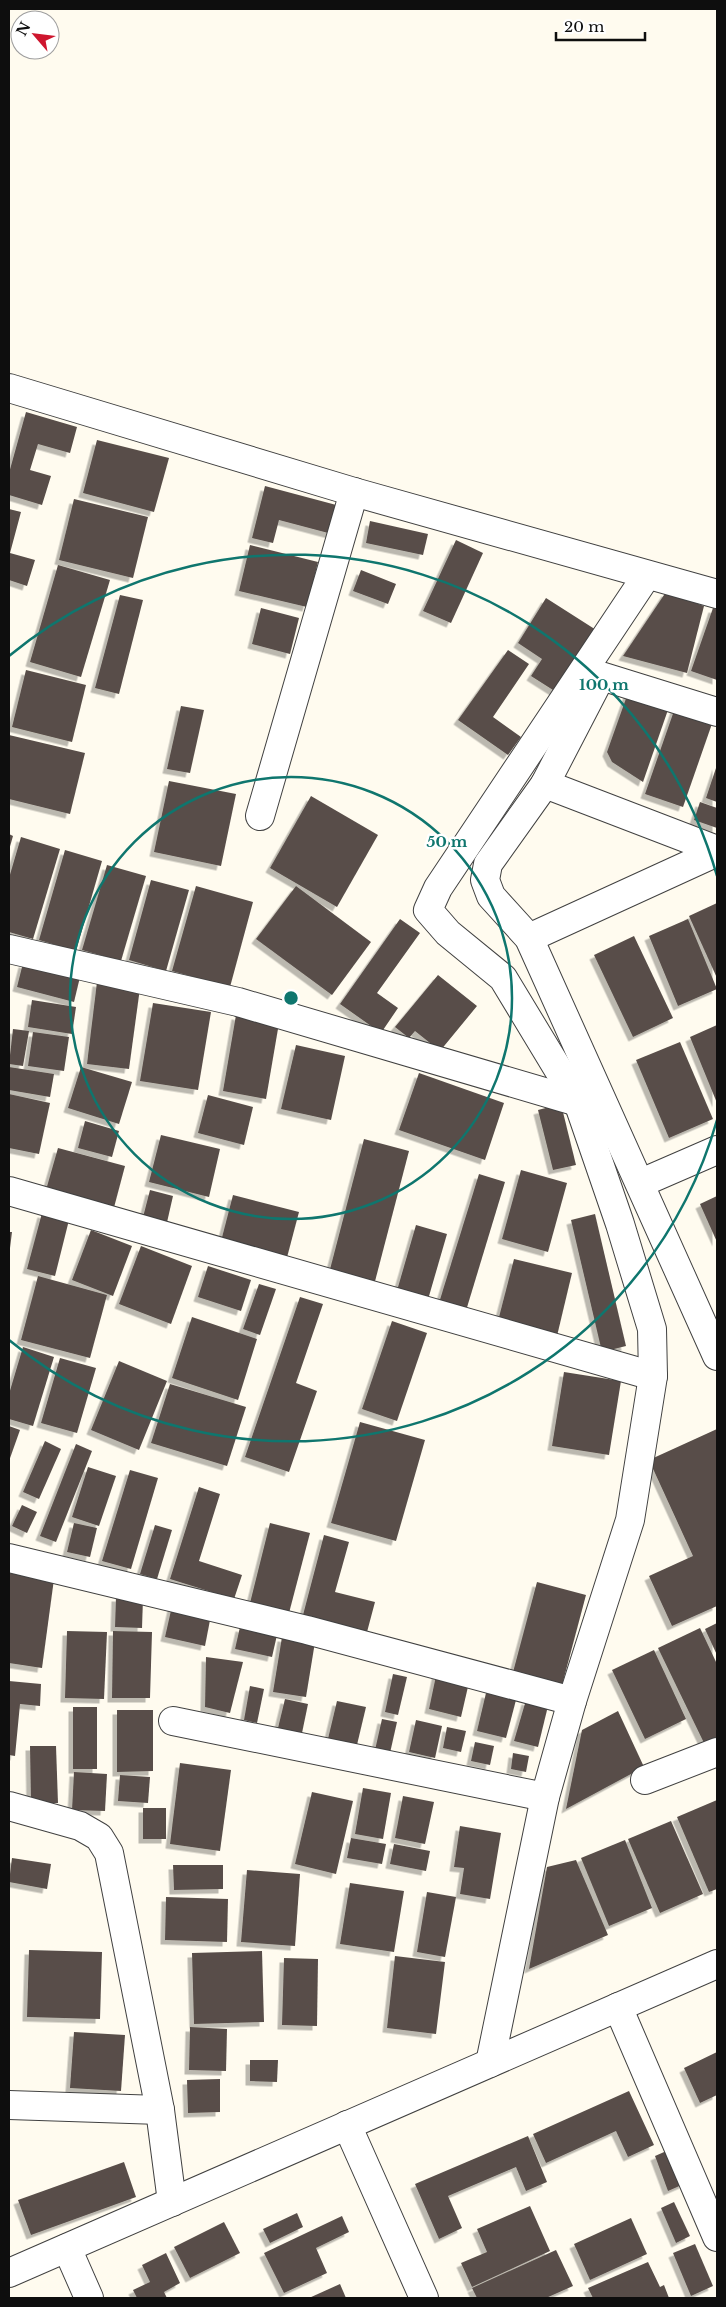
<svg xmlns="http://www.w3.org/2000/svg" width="726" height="2307" font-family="'Libre Baskerville',serif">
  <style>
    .building { fill: #584e49; filter: url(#shadow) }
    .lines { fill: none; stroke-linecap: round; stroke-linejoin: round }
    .street-casing { stroke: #414141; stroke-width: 30 }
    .street { stroke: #fff; stroke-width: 28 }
    .ring { fill: none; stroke: #0f766e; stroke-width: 2.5 }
    .centre { fill: #0f766e; stroke: #fff; stroke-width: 2.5 }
    .ring-label { font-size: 15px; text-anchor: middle; font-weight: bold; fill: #0f766e; stroke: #fff; stroke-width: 5; stroke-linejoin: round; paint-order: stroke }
  </style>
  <defs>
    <filter id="shadow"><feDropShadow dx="-4.5" dy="4.5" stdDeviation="0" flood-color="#0004"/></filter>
  </defs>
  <rect width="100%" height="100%" fill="#fffbef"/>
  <g class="building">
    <path d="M 26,412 L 77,427 L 70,453 L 38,444 L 30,470 L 51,476 L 42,505 L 9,495 L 9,473 Z"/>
    <path d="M 97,440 L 169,458 L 154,512 L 83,493 Z"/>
    <path d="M 265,486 L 340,506 L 332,534 L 279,520 L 273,543 L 252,538 Z"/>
    <path d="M 74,499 L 148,517 L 133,578 L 59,560 Z"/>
    <path d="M 9,509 L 21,512 L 10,553 L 35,560 L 27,586 L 9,580 Z"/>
    <path d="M 370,521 L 428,534 L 423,555 L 366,543 Z"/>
    <path d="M 456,540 L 483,553 L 451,623 L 423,611 Z"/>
    <path d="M 250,545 L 318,562 L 307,607 L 239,591 Z"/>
    <path d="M 58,565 L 110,580 L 81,677 L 30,662 Z"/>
    <path d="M 361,570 L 396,584 L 388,604 L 353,591 Z"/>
    <path d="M 666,592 L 704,606 L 687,673 L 623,656 Z"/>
    <path d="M 120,595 L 143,600 L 119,694 L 95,688 Z"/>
    <path d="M 546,598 L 604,635 L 564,697 L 531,676 L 542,659 L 518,643 Z"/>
    <path d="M 261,608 L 299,618 L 290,654 L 252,644 Z"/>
    <path d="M 713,608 L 717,609 L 717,680 L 691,671 Z"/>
    <path d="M 508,650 L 529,664 L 493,717 L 521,737 L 508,755 L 458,720 Z"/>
    <path d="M 26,670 L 86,685 L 72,742 L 12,727 Z"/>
    <path d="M 629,690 L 670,704 L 643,782 L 612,762 L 607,752 Z"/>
    <path d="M 676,705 L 714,718 L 683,807 L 645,794 Z"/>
    <path d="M 181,706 L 204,710 L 190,773 L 167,769 Z"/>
    <path d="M 9,735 L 85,753 L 70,814 L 9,799 Z"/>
    <path d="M 717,765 L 717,802 L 706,798 Z"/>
    <path d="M 169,781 L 236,794 L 221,866 L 154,852 Z"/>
    <path d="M 311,796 L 378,835 L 337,907 L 270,868 Z"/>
    <path d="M 700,802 L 717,808 L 717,828 L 694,820 Z"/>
    <path d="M 9,834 L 13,836 L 9,850 Z"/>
    <path d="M 21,837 L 60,849 L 33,939 L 9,932 L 9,878 Z"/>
    <path d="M 65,850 L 102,861 L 76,951 L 39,940 Z"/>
    <path d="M 107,865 L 146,876 L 121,961 L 82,950 Z"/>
    <path d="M 151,880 L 189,890 L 166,971 L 129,960 Z"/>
    <path d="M 196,886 L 253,902 L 230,987 L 172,971 Z"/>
    <path d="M 296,886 L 371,942 L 332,995 L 256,939 Z"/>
    <path d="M 717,903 L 717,978 L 689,916 Z"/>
    <path d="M 400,919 L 420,933 L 377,993 L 398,1008 L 381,1033 L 340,1004 Z"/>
    <path d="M 688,919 L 717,989 L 678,1006 L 649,936 Z"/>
    <path d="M 634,936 L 673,1018 L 633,1037 L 594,955 Z"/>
    <path d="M 23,963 L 80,977 L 74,1002 L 17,987 Z"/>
    <path d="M 438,975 L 477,1006 L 440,1051 L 415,1031 L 409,1038 L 395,1027 Z"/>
    <path d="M 97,982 L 140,988 L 129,1069 L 87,1064 Z"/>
    <path d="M 32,1000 L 76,1007 L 72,1034 L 28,1027 Z"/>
    <path d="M 153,1003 L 211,1012 L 198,1090 L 140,1081 Z"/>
    <path d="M 236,1015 L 279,1023 L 266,1099 L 223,1091 Z"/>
    <path d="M 717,1025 L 717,1103 L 690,1037 Z"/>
    <path d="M 13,1029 L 29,1031 L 23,1066 L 9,1064 Z"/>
    <path d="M 33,1032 L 69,1037 L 64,1071 L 28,1066 Z"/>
    <path d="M 680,1042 L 713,1119 L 669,1138 L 636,1060 Z"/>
    <path d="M 296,1045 L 345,1056 L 331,1120 L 281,1109 Z"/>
    <path d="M 9,1067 L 54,1074 L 50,1097 L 9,1090 Z"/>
    <path d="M 81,1067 L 132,1082 L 119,1124 L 68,1108 Z"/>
    <path d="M 419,1073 L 504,1103 L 485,1160 L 399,1130 Z"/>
    <path d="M 9,1094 L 50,1103 L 39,1154 L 9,1148 Z"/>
    <path d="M 208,1095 L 253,1107 L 244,1145 L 198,1133 Z"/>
    <path d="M 561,1104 L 576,1165 L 553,1170 L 538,1110 Z"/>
    <path d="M 85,1121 L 119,1131 L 112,1157 L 78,1148 Z"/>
    <path d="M 161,1135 L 220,1149 L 209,1197 L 149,1182 Z"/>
    <path d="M 364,1139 L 409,1151 L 373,1289 L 328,1277 Z"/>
    <path d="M 58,1148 L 125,1166 L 112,1215 L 44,1197 Z"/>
    <path d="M 521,1170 L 567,1183 L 548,1252 L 502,1239 Z"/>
    <path d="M 479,1174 L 505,1182 L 465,1314 L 438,1306 Z"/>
    <path d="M 150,1190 L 173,1196 L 165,1231 L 141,1225 Z"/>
    <path d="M 233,1195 L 299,1212 L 285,1265 L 219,1249 Z"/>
    <path d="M 717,1196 L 717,1242 L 700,1204 Z"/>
    <path d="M 42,1213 L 69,1220 L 55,1276 L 27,1269 Z"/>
    <path d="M 595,1214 L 626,1346 L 602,1352 L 571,1220 Z"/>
    <path d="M 416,1225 L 447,1234 L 427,1303 L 396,1294 Z"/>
    <path d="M 91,1230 L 132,1246 L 113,1296 L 72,1280 Z"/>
    <path d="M 9,1232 L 12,1232 L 10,1248 L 9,1248 Z"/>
    <path d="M 141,1246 L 192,1266 L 171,1324 L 119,1304 Z"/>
    <path d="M 514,1259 L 572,1273 L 557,1336 L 498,1321 Z"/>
    <path d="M 208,1266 L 251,1280 L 241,1311 L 198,1297 Z"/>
    <path d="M 38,1276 L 107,1295 L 90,1358 L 21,1340 Z"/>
    <path d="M 259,1284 L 276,1289 L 260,1335 L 243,1329 Z"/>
    <path d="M 300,1297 L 323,1304 L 296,1383 L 317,1391 L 289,1472 L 245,1457 Z"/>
    <path d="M 192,1317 L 257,1339 L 238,1400 L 172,1378 Z"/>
    <path d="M 392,1321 L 427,1333 L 397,1421 L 362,1409 Z"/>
    <path d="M 23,1347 L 54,1357 L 33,1426 L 9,1419 L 9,1394 Z"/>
    <path d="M 60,1358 L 96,1368 L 77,1433 L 41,1423 Z"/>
    <path d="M 119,1361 L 167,1381 L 139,1450 L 91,1430 Z"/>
    <path d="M 564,1372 L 621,1381 L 609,1455 L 552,1446 Z"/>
    <path d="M 170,1384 L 246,1407 L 227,1466 L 151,1443 Z"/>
    <path d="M 360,1422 L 425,1440 L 396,1541 L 331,1523 Z"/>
    <path d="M 9,1426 L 20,1430 L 9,1461 Z"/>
    <path d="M 717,1429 L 717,1606 L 672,1626 L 649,1576 L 693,1556 L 649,1460 Z"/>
    <path d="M 45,1441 L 61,1449 L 39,1499 L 23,1492 Z"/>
    <path d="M 76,1444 L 92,1451 L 56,1542 L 40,1536 Z"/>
    <path d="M 88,1467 L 116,1476 L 99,1526 L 72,1517 Z"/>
    <path d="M 130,1470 L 158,1478 L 131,1569 L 102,1561 Z"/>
    <path d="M 199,1487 L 220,1494 L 199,1561 L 242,1575 L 234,1599 L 170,1579 Z"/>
    <path d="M 22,1505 L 37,1512 L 27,1533 L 12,1526 Z"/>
    <path d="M 74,1523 L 97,1528 L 90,1557 L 67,1552 Z"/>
    <path d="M 270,1523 L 310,1533 L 289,1613 L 250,1603 Z"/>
    <path d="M 155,1525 L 172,1530 L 157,1579 L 140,1574 Z"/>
    <path d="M 324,1535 L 349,1542 L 335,1592 L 375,1602 L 367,1632 L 303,1615 Z"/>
    <path d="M 9,1573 L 54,1579 L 42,1668 L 9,1663 Z"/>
    <path d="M 537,1582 L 586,1595 L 561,1689 L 512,1676 Z"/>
    <path d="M 116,1597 L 143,1598 L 142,1628 L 115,1627 Z"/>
    <path d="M 172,1606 L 211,1615 L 205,1646 L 165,1637 Z"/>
    <path d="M 717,1623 L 717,1655 L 705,1629 Z"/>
    <path d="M 240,1627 L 277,1635 L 272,1657 L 235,1649 Z"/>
    <path d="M 700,1628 L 717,1664 L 717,1737 L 704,1743 L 658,1648 Z"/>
    <path d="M 67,1631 L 107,1632 L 104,1699 L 65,1698 Z"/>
    <path d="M 113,1631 L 152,1632 L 150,1698 L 112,1698 Z"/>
    <path d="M 282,1637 L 315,1642 L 306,1697 L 273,1692 Z"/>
    <path d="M 654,1650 L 686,1719 L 645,1739 L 612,1670 Z"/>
    <path d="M 206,1657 L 243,1662 L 230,1713 L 205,1707 Z"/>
    <path d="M 437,1671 L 470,1678 L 461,1717 L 429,1709 Z"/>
    <path d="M 393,1674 L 407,1677 L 398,1715 L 385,1712 Z"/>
    <path d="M 9,1681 L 41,1684 L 40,1706 L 20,1704 L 15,1756 L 9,1755 Z"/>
    <path d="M 250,1686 L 264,1689 L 257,1723 L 244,1720 Z"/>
    <path d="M 486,1693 L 516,1700 L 506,1738 L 477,1731 Z"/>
    <path d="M 285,1699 L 308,1704 L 302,1733 L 278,1728 Z"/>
    <path d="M 526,1700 L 548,1706 L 538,1747 L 514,1741 Z"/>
    <path d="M 337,1701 L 366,1707 L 356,1749 L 327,1743 Z"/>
    <rect x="73" y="1707" width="24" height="62"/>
    <path d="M 117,1710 L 153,1710 L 153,1771 L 117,1772 Z"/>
    <path d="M 618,1711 L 644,1767 L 566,1809 L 582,1730 Z"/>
    <path d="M 382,1719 L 397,1722 L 390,1753 L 375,1750 Z"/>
    <path d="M 416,1720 L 442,1726 L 435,1758 L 409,1752 Z"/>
    <path d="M 447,1727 L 466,1731 L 461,1752 L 443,1748 Z"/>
    <path d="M 475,1742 L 494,1746 L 490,1765 L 471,1761 Z"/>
    <path d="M 30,1746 L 56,1746 L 58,1803 L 31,1803 Z"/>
    <path d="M 513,1753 L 529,1756 L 526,1772 L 511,1769 Z"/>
    <path d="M 180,1763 L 231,1770 L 220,1851 L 170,1844 Z"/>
    <path d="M 74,1772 L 107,1774 L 105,1811 L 72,1810 Z"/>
    <path d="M 120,1775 L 150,1777 L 148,1803 L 118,1801 Z"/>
    <path d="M 363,1788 L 391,1793 L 383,1839 L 355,1834 Z"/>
    <path d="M 312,1792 L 353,1801 L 336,1874 L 295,1864 Z"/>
    <path d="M 403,1796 L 434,1802 L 425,1844 L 395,1838 Z"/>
    <path d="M 717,1800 L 717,1889 L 709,1892 L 677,1817 Z"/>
    <rect x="143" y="1808" width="23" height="31"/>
    <path d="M 671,1821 L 703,1894 L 660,1913 L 628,1839 Z"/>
    <path d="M 460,1826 L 501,1833 L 490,1899 L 460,1894 L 464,1868 L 454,1867 Z"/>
    <path d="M 351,1838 L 386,1844 L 382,1864 L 347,1858 Z"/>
    <path d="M 625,1840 L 652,1908 L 609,1926 L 581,1858 Z"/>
    <path d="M 394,1844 L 430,1851 L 426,1871 L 390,1864 Z"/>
    <path d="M 12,1858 L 51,1864 L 47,1889 L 9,1882 Z"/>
    <path d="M 576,1860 L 608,1935 L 529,1969 L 547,1867 Z"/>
    <path d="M 173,1865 L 223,1865 L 223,1889 L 174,1890 Z"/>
    <path d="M 247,1870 L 300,1874 L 295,1946 L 241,1942 Z"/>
    <path d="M 350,1883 L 404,1891 L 394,1952 L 340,1944 Z"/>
    <path d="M 427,1892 L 456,1897 L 445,1957 L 417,1952 Z"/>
    <path d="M 166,1897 L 228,1899 L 227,1942 L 165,1940 Z"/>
    <path d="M 29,1950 L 102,1952 L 100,2019 L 27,2017 Z"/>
    <path d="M 262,1951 L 264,2022 L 194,2024 L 192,1953 Z"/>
    <path d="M 395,1956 L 445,1962 L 436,2034 L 387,2028 Z"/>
    <path d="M 284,1958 L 318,1959 L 317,2026 L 282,2025 Z"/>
    <path d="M 190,2027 L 227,2029 L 226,2071 L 189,2070 Z"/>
    <path d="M 74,2032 L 125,2035 L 121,2091 L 70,2088 Z"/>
    <path d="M 717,2052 L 717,2095 L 700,2103 L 684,2068 Z"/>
    <path d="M 250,2060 L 278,2060 L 277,2082 L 250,2081 Z"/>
    <path d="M 220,2079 L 220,2112 L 188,2113 L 187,2080 Z"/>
    <path d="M 629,2091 L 654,2145 L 628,2157 L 616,2131 L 546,2163 L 533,2134 Z"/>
    <path d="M 528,2136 L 547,2182 L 526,2191 L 516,2167 L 448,2196 L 462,2228 L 439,2239 L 415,2184 Z"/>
    <path d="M 671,2149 L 684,2184 L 668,2191 L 655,2156 Z"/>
    <path d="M 124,2162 L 136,2197 L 31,2235 L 18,2200 Z"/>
    <path d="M 674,2202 L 690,2236 L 676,2243 L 661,2208 Z"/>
    <path d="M 530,2206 L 550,2251 L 472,2287 L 461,2263 L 487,2252 L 477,2229 Z"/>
    <path d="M 297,2213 L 303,2227 L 270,2243 L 263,2229 Z"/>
    <path d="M 342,2216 L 349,2232 L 316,2248 L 327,2273 L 284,2293 L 264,2253 Z"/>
    <path d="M 631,2218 L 647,2254 L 590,2280 L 574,2244 Z"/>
    <path d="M 224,2222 L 240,2253 L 190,2278 L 174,2247 Z"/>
    <path d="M 695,2244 L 713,2286 L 691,2296 L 673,2253 Z"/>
    <path d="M 556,2250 L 573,2286 L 546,2298 L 477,2298 L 472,2288 Z"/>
    <path d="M 166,2253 L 180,2283 L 164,2292 L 167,2298 L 137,2298 L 133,2290 L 150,2282 L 142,2265 Z"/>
    <path d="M 648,2262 L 660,2287 L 664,2285 L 669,2298 L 593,2298 L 588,2288 Z"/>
    <path d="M 340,2284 L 346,2298 L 309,2298 Z"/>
  </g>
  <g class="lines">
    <defs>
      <g id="street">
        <path d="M 9,388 L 354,492 L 717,594"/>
        <path d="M 717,712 L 601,676 L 545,784 L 488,864 L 485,880 L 491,896 L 529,938 L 717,1356"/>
        <path d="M 545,784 L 717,850"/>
        <path d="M 260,816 L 354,492"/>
        <path d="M 529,938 L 717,852"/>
        <path d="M 9,949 L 238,1002 L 578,1102"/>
        <path d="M 641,1183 L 717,1150"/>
        <path d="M 9,1191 L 653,1376"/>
        <path d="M 9,1558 L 307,1630 L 572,1701"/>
        <path d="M 173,1721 L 545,1797"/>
        <path d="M 645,1780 L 717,1752"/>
        <path d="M 9,1806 L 80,1826 L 99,1837 L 109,1853 L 160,2110 L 172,2202"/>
        <path d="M 618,2007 L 717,2237"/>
        <path d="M 490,2063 L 545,1797 L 572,1701 L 630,1520 L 653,1376 L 652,1329 L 620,1224 L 578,1102 L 503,978 L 448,933 L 428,910 L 438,888 L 647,575"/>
        <path d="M 9,2105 L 160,2110"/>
        <path d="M 347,2125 L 424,2298"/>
        <path d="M 67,2248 L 89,2298"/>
        <path d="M 9,2273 L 717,1964"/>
      </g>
    </defs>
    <use href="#street" class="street-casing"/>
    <use href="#street" class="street"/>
  </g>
  <g class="ring">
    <circle cx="291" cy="998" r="221"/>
    <path d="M717 1120A443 443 0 0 1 9 1340M9 656A443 443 0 0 1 717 876"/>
  </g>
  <circle cx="291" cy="998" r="8" class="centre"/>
  <g class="ring-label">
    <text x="604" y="690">100 m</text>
    <text x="447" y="847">50 m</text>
  </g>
  <rect width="726" height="2307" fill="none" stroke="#0e0e0e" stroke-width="20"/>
  <g transform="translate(35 35) rotate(298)"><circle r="24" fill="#ffffff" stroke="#9f9f9f"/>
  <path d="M0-4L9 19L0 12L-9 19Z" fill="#ce162e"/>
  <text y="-8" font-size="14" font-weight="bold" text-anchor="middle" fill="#0e0e0e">N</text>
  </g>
  <path d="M556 32v8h89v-8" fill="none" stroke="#0e0e0e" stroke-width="2.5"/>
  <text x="564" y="32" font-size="15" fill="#0e0e0e" stroke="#ffffff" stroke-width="4" paint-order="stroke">20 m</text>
</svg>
